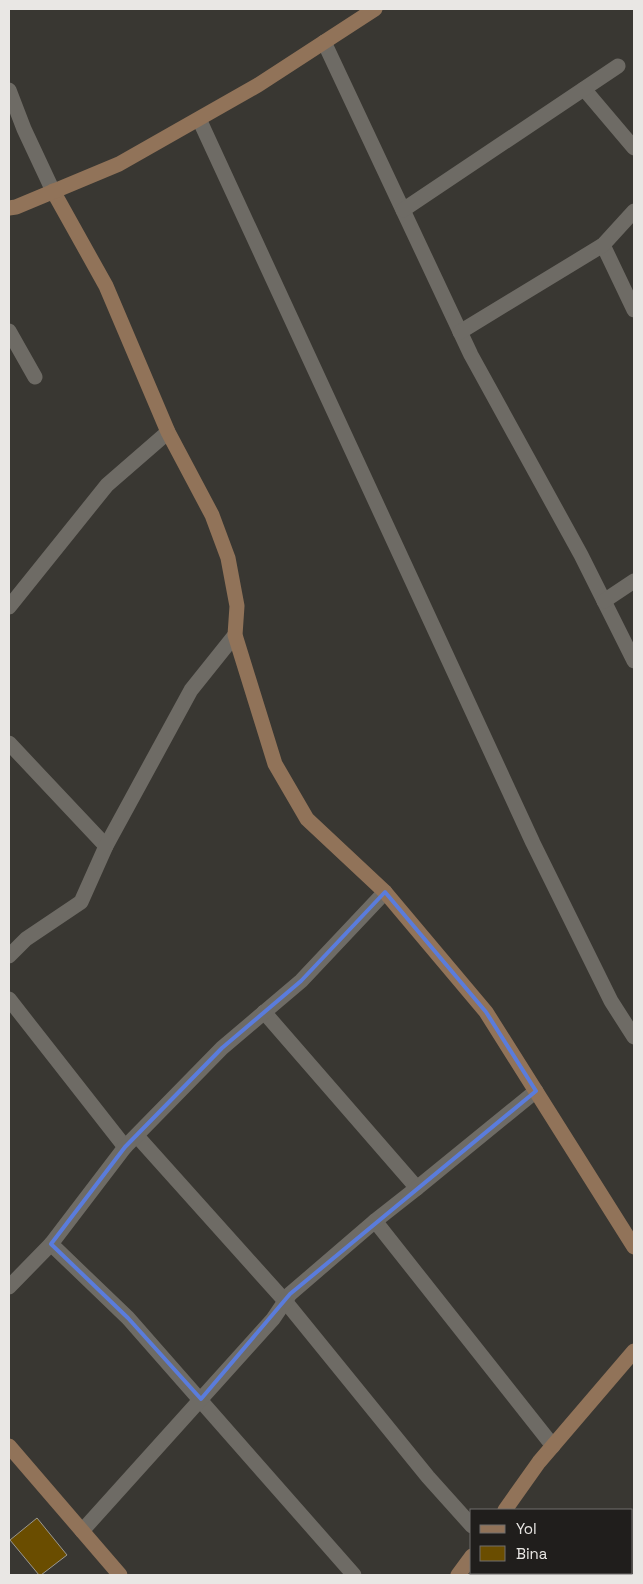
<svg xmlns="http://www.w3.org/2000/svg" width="643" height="1584" font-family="'Space Grotesk',sans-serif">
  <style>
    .building { fill: #6a4d00; stroke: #9a9791 }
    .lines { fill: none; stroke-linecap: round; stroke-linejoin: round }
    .street { stroke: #6e6b65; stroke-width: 15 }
    .secondary { stroke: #917359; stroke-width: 15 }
    .marked { fill: none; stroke: #5a7cdc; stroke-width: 4; stroke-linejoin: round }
  </style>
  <rect width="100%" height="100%" fill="#393732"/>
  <path class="building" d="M 37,1518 L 67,1555 L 41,1575 L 39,1575 L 10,1540 Z"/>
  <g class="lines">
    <g class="street">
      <path d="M 324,42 L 471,355 L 581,555 L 634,661"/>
      <path d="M 584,89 L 634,148"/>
      <path d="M 9,90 L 24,129 L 53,191"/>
      <path d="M 199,119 L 533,843 L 611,1001 L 634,1037"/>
      <path d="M 403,210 L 618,66"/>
      <path d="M 603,245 L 634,310"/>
      <path d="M 9,331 L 35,377"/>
      <path d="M 460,332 L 603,245 L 634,211"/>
      <path d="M 604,601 L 634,581"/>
      <path d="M 9,607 L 107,485 L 168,432"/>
      <path d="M 9,743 L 106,846"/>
      <path d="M 9,956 L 26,939 L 81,902 L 106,846 L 191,690 L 235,635"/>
      <path d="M 9,999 L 125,1147"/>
      <path d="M 264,1012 L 417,1188"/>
      <path d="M 137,1136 L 285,1301 L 428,1477 L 472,1526"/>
      <path d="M 375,1221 L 553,1446"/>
      <path d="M 51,1244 L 128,1318 L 354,1575"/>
      <path d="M 9,1287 L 51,1244 L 125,1147 L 222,1048 L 301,981 L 385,892"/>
      <path d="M 82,1531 L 273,1319 L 290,1294 L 375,1221 L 417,1188 L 536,1091"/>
    </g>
    <g class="secondary">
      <path d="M 53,191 L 106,286 L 168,432 L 212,515 L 228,558 L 237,606 L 235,635 L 275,764 L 307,819 L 385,892 L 486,1012 L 634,1247"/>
      <path d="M 9,208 L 16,207 L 119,164 L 258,85 L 375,9"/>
      <path d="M 9,1446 L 120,1575"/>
      <path d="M 505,1510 L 539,1462 L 634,1351"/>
      <path d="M 458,1575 L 472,1556"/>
    </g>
  </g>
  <path class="marked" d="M 385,892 L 486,1012 L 536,1091 L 290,1294 L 201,1399 L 128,1318 L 51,1244 L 125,1147 L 222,1048 L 301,981 Z"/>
  <rect width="643" height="1584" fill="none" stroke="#e9e7e4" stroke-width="20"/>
  <rect x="470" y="1509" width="162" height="65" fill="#201e1c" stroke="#706e6c"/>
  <rect x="480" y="1525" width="25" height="8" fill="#917359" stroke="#706e6c"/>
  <text x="516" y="1534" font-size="15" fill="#e9e7e4">Yol</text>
  <rect x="480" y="1546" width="25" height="15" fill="#6a4d00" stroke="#706e6c"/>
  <text x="516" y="1559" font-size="15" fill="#e9e7e4">Bina</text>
</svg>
